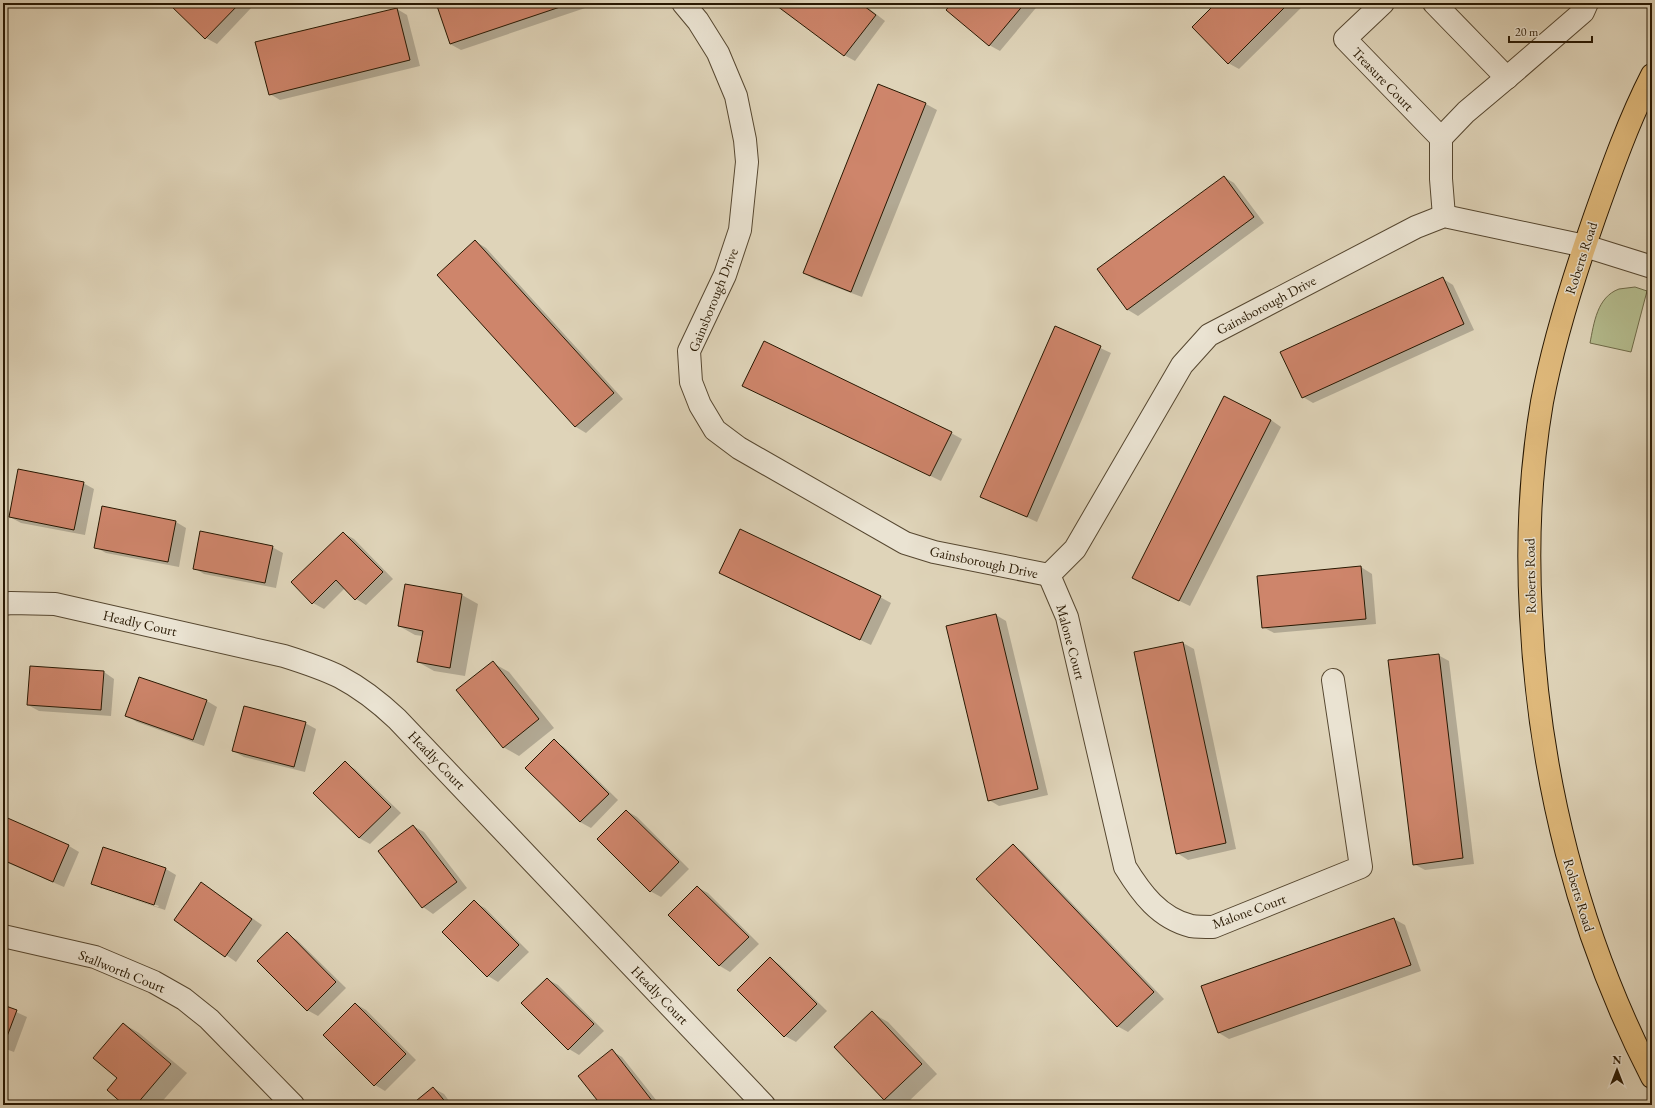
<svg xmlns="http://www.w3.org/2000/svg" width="1655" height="1108" font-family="'EB Garamond',serif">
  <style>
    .green { fill: #b4bc8e; stroke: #6e6a48 }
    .shadow { fill: #0003; fill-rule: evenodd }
    .building { fill: #ce856b; stroke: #281802 }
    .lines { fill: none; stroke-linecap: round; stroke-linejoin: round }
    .minor-casing { stroke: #564730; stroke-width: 24 }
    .major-casing { stroke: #281802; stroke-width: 24 }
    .minor { stroke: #eae3d2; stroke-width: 22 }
    .major { stroke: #e0ba7c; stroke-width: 22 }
    .labels { text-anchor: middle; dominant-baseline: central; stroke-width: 3; stroke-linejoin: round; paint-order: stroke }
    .street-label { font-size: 14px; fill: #281802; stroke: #eae3d2 }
  </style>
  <rect width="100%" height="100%" fill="#dfd4b9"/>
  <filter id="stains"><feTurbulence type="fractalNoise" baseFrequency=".005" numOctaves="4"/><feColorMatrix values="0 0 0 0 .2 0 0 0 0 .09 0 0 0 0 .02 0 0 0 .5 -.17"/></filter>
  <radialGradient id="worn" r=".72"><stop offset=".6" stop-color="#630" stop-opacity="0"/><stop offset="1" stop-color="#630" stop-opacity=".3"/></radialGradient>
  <path class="green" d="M 1635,287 L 1647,291 L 1631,352 L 1590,343 C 1594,323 1597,297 1619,289 C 1624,288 1630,288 1635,287 Z"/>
  <g class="shadow">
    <path d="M 169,3 L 248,3 L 252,7 L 217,44 L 206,38 Z"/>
    <path d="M 437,3 L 600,3 L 461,50 L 450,44 Z"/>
    <path d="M 775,3 L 862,3 L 885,21 L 855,61 L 844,55 Z"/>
    <path d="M 954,3 L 1040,3 L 1000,51 L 989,45 Z"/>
    <path d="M 1217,3 L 1306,3 L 1239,69 L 1228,63 Z"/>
    <path d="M 1514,3 L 1521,3 L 1518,6 Z"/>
    <path d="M 397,9 L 407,15 L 420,66 L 280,100 L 270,94 Z"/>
    <path d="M 878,85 L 926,104 L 937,110 L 862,297 L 814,279 L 804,273 Z"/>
    <path d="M 1224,177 L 1234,183 L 1264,223 L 1138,316 L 1128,310 L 1098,269 Z"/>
    <path d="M 475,241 L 486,248 L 623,399 L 586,433 L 576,427 L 438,275 Z"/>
    <path d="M 1442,278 L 1453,285 L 1474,330 L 1313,403 L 1303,397 Z"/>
    <path d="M 1055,327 L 1111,353 L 1037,522 L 981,496 Z"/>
    <path d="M 754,391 L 951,433 L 962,439 L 941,481 Z"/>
    <path d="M 1271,420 L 1281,427 L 1190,606 L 1144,584 Z"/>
    <path d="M 83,483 L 94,489 L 85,535 L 21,523 L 10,517 Z"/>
    <path d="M 176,522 L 186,528 L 179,567 L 106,553 L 95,547 Z"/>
    <path d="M 343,533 L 354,539 L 393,579 L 366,605 L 356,599 L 345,588 L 324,609 L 313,603 Z"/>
    <path d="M 272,547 L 283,553 L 276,588 L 204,574 L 194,568 Z"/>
    <path d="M 1361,567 L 1372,574 L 1376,624 L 1274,633 L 1263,627 L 1258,576 Z"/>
    <path d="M 720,573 L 880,597 L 891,603 L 871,645 Z"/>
    <path d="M 406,585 L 462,595 L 478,604 L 465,676 L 434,671 L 418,662 L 423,636 L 415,635 L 399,626 Z"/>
    <path d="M 996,615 L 1006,621 L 1048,795 L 999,806 L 989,800 Z"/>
    <path d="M 1183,643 L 1194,649 L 1236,849 L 1188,860 L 1177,853 L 1135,652 Z"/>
    <path d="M 1438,655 L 1449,661 L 1474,864 L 1425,870 L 1414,864 Z"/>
    <path d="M 493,663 L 509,672 L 554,728 L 519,756 L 503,747 Z"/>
    <path d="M 104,672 L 114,679 L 111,716 L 39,711 L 28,705 Z"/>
    <path d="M 140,678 L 207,701 L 217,707 L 204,746 L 137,722 L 127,716 Z"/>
    <path d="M 305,723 L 316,729 L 305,772 L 244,757 L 233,751 Z"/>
    <path d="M 554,741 L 564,747 L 618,800 L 591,828 L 580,822 Z"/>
    <path d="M 345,763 L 355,769 L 401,813 L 370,844 L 359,838 Z"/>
    <path d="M 627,811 L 637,817 L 689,869 L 661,897 L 650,891 Z"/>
    <path d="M 3,817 L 69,846 L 79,852 L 64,887 L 3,861 Z"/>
    <path d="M 413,826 L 424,832 L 467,888 L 433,914 L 423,907 Z"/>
    <path d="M 1013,846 L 1023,852 L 1164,999 L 1128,1032 L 1117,1026 Z"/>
    <path d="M 104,848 L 166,869 L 176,875 L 165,910 L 102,889 L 92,883 ZM 102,887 L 159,906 L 158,907 L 102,889 Z"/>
    <path d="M 201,883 L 262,925 L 236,962 L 175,919 Z"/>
    <path d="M 697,887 L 708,893 L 759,944 L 730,972 L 720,966 L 669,915 Z"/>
    <path d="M 474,902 L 485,908 L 529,952 L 498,982 L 488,976 Z"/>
    <path d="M 1394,919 L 1405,925 L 1421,971 L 1229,1039 L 1219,1033 Z"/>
    <path d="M 287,934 L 297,940 L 346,988 L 318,1016 L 307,1010 Z"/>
    <path d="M 770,958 L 780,965 L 827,1011 L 796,1042 L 785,1036 Z"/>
    <path d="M 547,979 L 558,985 L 604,1031 L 579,1055 L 569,1049 Z"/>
    <path d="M 356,1004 L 366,1010 L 416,1060 L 385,1091 L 375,1085 Z"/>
    <path d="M 3,1006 L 27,1017 L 14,1052 L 3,1048 Z"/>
    <path d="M 872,1013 L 888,1022 L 937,1074 L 905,1105 L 894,1105 L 885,1100 L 835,1047 Z"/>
    <path d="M 124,1024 L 139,1033 L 187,1073 L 159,1105 L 126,1105 L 118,1078 Z"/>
    <path d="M 612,1051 L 622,1057 L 660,1105 L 602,1105 Z"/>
    <path d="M 433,1088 L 444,1094 L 452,1105 L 412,1105 Z"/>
  </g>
  <g class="building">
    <path d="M 168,3 L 240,3 L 205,39 Z"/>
    <path d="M 436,3 L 572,3 L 450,44 Z"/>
    <path d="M 773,3 L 860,3 L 876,15 L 844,56 Z"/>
    <path d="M 952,3 L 1025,3 L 989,46 L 946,10 Z"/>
    <path d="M 1216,3 L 1289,3 L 1228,64 L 1192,27 Z"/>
    <path d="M 397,8 L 410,60 L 269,95 L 255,42 Z"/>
    <path d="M 878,84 L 926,103 L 851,292 L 803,273 Z"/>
    <path d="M 1224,176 L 1254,217 L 1127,310 L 1097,269 Z"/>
    <path d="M 475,240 L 614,393 L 575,427 L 437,275 Z"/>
    <path d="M 1443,277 L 1464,324 L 1302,398 L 1280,352 Z"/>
    <path d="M 1055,326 L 1101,346 L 1027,517 L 980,497 Z"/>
    <path d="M 764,341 L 952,432 L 930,476 L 742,386 Z"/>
    <path d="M 1224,396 L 1271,420 L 1179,601 L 1132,578 Z"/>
    <path d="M 18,469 L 84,482 L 74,530 L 9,517 Z"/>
    <path d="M 102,506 L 176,521 L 168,562 L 94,548 Z"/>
    <path d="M 740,529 L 881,596 L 860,640 L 719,573 Z"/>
    <path d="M 200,531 L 273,546 L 265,583 L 193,569 Z"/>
    <path d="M 343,532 L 383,572 L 355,600 L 336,580 L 312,604 L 291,582 Z"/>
    <path d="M 1361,566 L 1366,619 L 1262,628 L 1257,576 Z"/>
    <path d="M 405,584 L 462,594 L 450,668 L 417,662 L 423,631 L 398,626 Z"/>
    <path d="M 996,614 L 1038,789 L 988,801 L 946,626 Z"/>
    <path d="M 1183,642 L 1226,843 L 1176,854 L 1134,652 Z"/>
    <path d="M 1439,654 L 1463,858 L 1413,865 L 1388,660 Z"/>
    <path d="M 493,661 L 539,719 L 503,748 L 456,690 Z"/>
    <path d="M 30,666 L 104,671 L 101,710 L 27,705 Z"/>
    <path d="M 139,677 L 207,700 L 193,740 L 125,716 Z"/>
    <path d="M 244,706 L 306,722 L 294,767 L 232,751 Z"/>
    <path d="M 554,739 L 609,794 L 580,822 L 525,768 Z"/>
    <path d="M 345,761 L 391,807 L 359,838 L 313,793 Z"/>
    <path d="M 626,810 L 679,862 L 650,892 L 597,839 Z"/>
    <path d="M 3,816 L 69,845 L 53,882 L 3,860 Z"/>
    <path d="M 413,825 L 457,882 L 422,908 L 378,851 Z"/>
    <path d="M 1013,844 L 1154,992 L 1117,1027 L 976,879 Z"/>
    <path d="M 103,847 L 166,868 L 154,905 L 91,884 Z"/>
    <path d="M 201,882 L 252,919 L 225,957 L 174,920 Z"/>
    <path d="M 697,886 L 749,937 L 719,966 L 668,915 Z"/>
    <path d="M 474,900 L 519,945 L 487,977 L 442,932 Z"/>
    <path d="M 1394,918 L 1411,965 L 1218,1033 L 1201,986 Z"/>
    <path d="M 287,932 L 336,982 L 307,1011 L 257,961 Z"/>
    <path d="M 770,957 L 817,1004 L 784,1037 L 737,990 Z"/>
    <path d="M 547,978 L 594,1024 L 568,1050 L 521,1003 Z"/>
    <path d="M 355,1003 L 406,1054 L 374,1086 L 323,1035 Z"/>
    <path d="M 3,1005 L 17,1010 L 3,1047 Z"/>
    <path d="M 872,1011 L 922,1064 L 884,1100 L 834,1047 Z"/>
    <path d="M 123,1023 L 171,1064 L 136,1105 L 124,1105 L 107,1090 L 117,1078 L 93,1058 Z"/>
    <path d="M 612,1049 L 653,1102 L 648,1105 L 601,1105 L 578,1076 Z"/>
    <path d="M 433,1087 L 448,1105 L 411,1105 Z"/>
  </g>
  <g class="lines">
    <defs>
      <g id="minor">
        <path d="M 683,3 L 698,21 L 718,53 L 736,96 L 745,140 L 747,162 L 740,230 L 725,275 L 689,351 L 691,382 L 700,405 L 715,430 L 739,448 L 905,543 L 934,552 L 1049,575 L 1075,549 L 1182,365 L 1209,335 L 1416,227 L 1444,216 L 1585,246 L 1652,267"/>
        <path d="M 1383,3 L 1345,39 L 1441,138"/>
        <path d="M 1434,3 L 1507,78"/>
        <path d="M 1444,216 L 1441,179 L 1441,138 L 1466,112 L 1516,70 L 1583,12 L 1587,3"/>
        <path d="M 1049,575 L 1067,617 L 1125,867 C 1141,893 1159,918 1191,926 C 1198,927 1206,927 1213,927 L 1361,867 L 1333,680"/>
        <path d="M 3,604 L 11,603 L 55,604 L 284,656 C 303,662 322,668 340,677 C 361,688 380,703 397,719 L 764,1105"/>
        <path d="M 3,936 L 95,957 L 154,982 L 184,999 L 209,1019 L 293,1105"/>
      </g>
      <path id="major" d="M 1652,75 C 1629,120 1612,168 1595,216 C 1574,276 1554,338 1542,402 C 1530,472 1527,544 1531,615 C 1539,776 1578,934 1652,1077"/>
    </defs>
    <use href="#minor" class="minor-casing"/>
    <use href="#major" class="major-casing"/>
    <use href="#minor" class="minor"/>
    <use href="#major" class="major"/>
  </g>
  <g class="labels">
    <g class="street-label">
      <text transform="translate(1383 79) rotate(46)">Treasure Court</text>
      <text transform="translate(1581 258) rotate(-72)">Roberts Road</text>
      <text transform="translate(713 300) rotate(-68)">Gainsborough Drive</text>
      <text transform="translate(1266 305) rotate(-28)">Gainsborough Drive</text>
      <text transform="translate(984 562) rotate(12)">Gainsborough Drive</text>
      <text transform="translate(1530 576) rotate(-91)">Roberts Road</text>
      <text transform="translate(140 623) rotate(13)">Headly Court</text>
      <text transform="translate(1071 642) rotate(75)">Malone Court</text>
      <text transform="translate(437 760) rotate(46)">Headly Court</text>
      <text transform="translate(1579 895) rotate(73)">Roberts Road</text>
      <text transform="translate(1249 911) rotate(-20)">Malone Court</text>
      <text transform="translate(122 971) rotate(22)">Stallworth Court</text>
      <text transform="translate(660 995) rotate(46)">Headly Court</text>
    </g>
  </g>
  <rect width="1655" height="1108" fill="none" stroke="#dfd4b9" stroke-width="16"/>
  <rect x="4" y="4" width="1647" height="1100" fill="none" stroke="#281802" stroke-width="2"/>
  <rect x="8" y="8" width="1639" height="1092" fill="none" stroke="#281802"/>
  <g transform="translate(1617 1070)" stroke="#eae3d2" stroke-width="3" paint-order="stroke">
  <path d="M0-3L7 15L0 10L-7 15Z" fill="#281802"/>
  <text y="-6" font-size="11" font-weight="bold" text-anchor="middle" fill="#281802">N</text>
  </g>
  <path d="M1509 36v6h83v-6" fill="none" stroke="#281802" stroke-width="2"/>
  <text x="1515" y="36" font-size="12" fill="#281802" stroke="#eae3d2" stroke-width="3" paint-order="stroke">20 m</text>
  <rect width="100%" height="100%" filter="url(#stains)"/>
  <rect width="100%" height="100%" fill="url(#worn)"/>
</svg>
